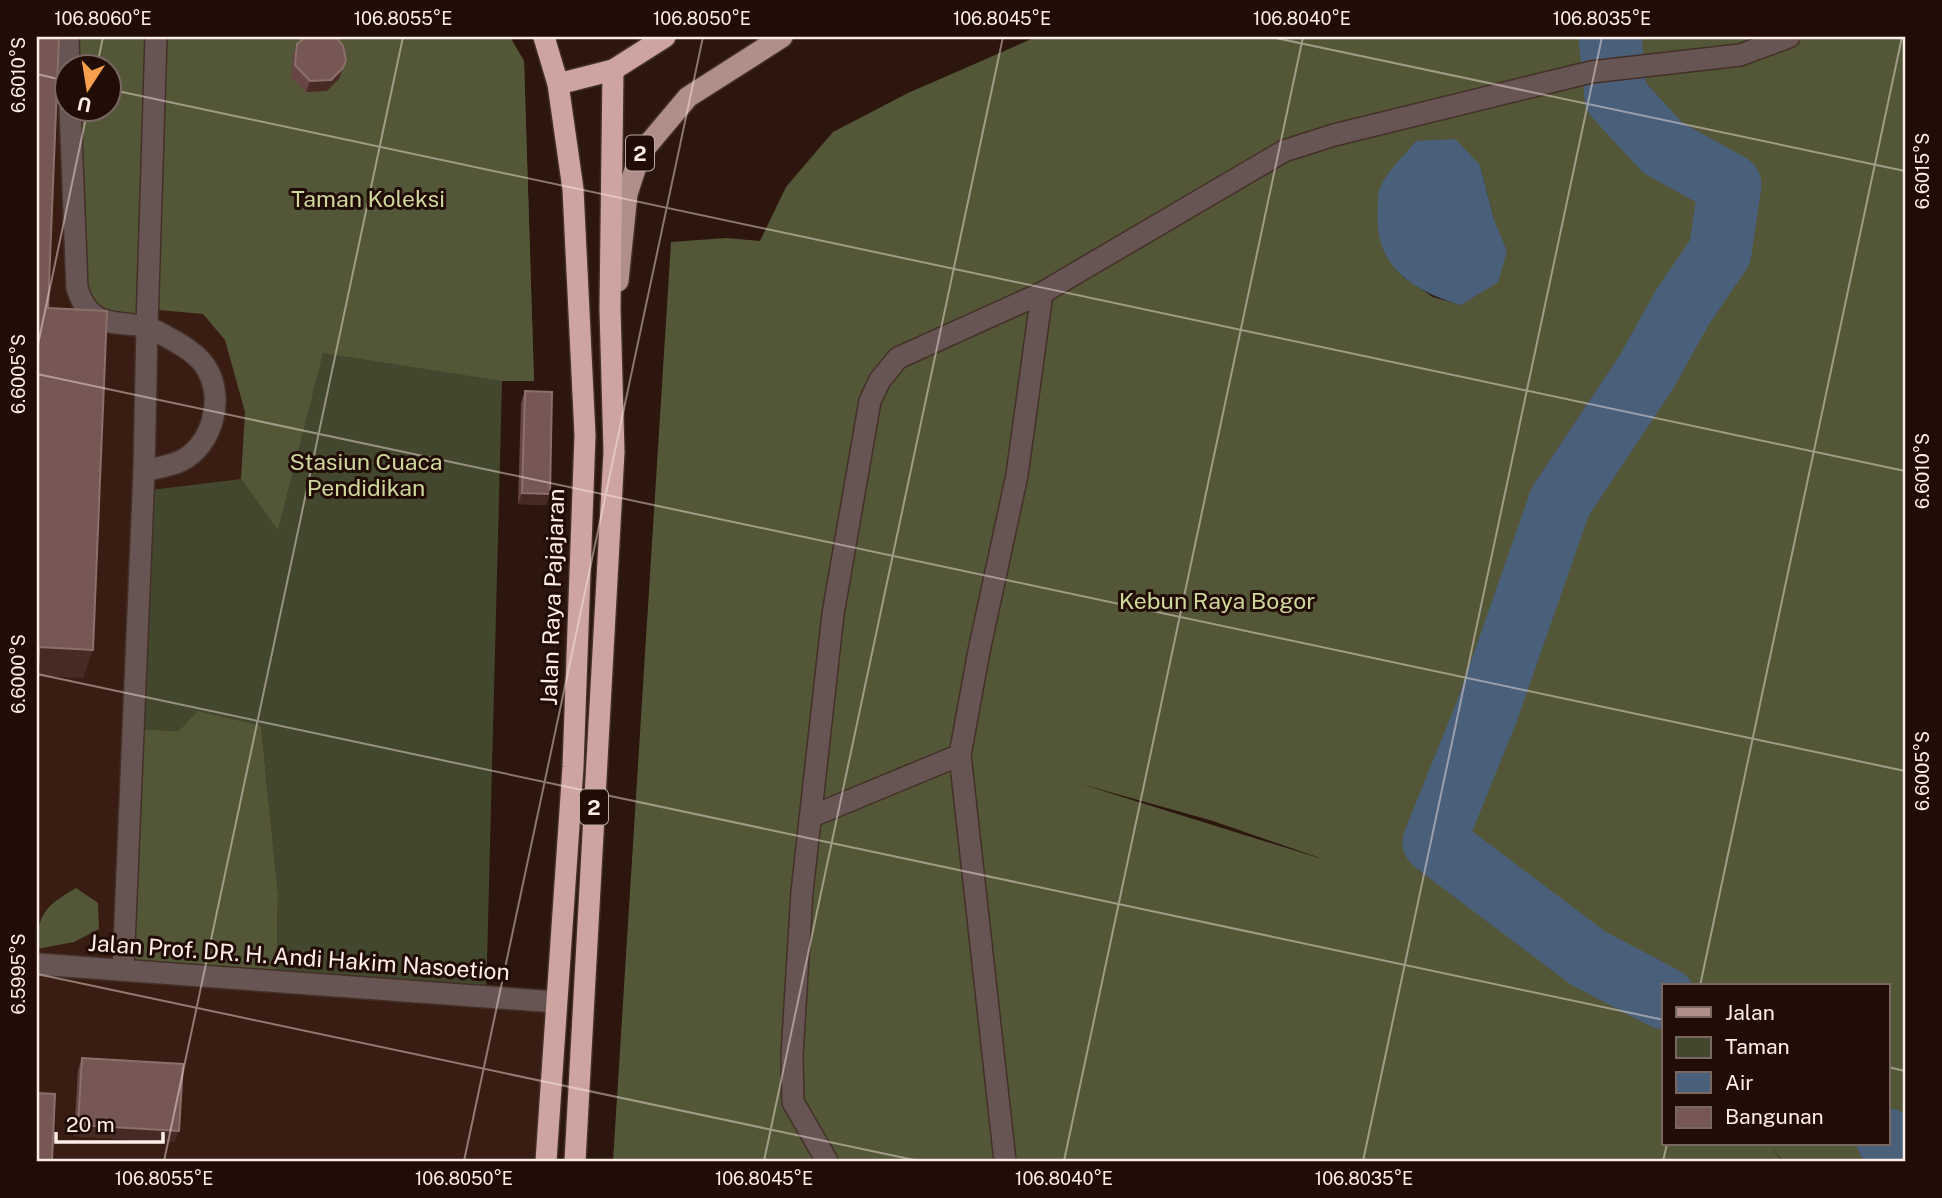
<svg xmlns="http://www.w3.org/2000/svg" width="1942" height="1198" font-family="'Public Sans',sans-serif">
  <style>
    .built { fill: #391d13; fill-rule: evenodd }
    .green { fill: #43472d }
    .forest { fill: #535737; fill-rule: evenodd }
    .water { fill: #4a5f7a }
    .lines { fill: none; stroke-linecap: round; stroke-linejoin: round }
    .river { stroke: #4a5f7a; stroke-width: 63 }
    .minor-casing { stroke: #453028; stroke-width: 24 }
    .major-casing { stroke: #453028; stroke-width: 24 }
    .highway-casing { stroke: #453028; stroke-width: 24 }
    .minor { stroke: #665553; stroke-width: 21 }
    .major { stroke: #b08e8a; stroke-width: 21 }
    .highway { stroke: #cea4a0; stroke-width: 21 }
    .wall { fill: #664542 }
    .shaded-wall { fill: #482a25 }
    .building { fill: #775754; stroke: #8c6f6b; stroke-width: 2 }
    .ticks { fill: none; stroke: #feeee9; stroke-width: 2; stroke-opacity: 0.45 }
    .labels { text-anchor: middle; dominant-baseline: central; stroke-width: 6; stroke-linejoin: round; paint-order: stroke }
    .shield { fill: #210d06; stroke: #bcaaa5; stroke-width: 2 }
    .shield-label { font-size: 21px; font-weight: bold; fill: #feeee9 }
    .park-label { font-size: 23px; fill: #cfd89c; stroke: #210d06 }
    .street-label { font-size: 23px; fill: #feeee9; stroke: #210d06 }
    .neatline { fill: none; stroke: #feeee9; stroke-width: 2.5 }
    .ticks-label { font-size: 18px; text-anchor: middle; fill: #feeee9 }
  </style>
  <rect width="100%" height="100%" fill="#2c160e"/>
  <path class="built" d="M 37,37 L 510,37 L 524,61 L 534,381 L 502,381 L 486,997 L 556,1002 L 546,1161 L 37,1161 ZM 66,66 L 108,66 L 108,108 L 66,108 Z"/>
  <path class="green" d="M 510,37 L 524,61 L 534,381 L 502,381 L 486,999 L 276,983 L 278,894 L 261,726 L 179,731 L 132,729 L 143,491 L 241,479 L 278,529 L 322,353 Z"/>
  <g class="forest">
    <path d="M 68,37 L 510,37 L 524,61 L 534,381 L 502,381 L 323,353 L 278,530 L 241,479 L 245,412 L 225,340 L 203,314 L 148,309 L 147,326 L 82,305 L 70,109 L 108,108 L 108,66 L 69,66 Z"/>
    <path d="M 1036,37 L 1905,37 L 1905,1161 L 1783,1161 L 1771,1147 L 1782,1161 L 613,1161 L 671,242 L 726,238 L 760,241 L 786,187 L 833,132 L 908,93 ZM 1480,165 L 1494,220 L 1461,305 L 1433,297 L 1403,277 ZM 1081,784 L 1213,821 L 1320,858 L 1319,858 ZM 1664,986 L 1888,986 L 1888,1144 L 1664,1144 Z"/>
    <path d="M 198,711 L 261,726 L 278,894 L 276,983 L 123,969 L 132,729 L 179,731 Z"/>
    <path d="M 76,888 L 98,903 L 99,929 L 74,942 L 37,949 C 37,913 46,906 76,888 Z"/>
  </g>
  <path class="water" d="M 1455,139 L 1480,165 L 1494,220 L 1507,251 L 1498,282 L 1461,305 C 1412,291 1373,265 1378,210 C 1378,204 1377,194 1380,188 C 1386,172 1405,155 1416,141 Z"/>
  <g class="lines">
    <g class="river">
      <path d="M 1610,37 L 1616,97 L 1663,148 L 1730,185 L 1720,252 L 1682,308 L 1647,371 L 1560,502 L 1487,711 L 1434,842 L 1588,958 L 1664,998"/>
      <path d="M 1888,1140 L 1905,1158"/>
    </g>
    <defs>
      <g id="minor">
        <path d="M 68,37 L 69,66"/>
        <path d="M 70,108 L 77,288 C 89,327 112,322 147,326 L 144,471 L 123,969"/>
        <path d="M 144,471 C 156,468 170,466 181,461 C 212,445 224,401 208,371 C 198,350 166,337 147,326 L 156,37"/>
        <path d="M 810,817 L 960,755"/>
        <path d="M 37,964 L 556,1002"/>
        <path d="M 827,1161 L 793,1102 L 792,1055 L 802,892 L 833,614 L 870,401 L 880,380 L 898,358 L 1042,293"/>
        <path d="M 1005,1161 L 960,755 L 979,651 L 1017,475 L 1042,293 L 1284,151 L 1334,135 L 1591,72 L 1740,55 L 1789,37"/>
      </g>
      <path id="major" d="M 618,281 L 627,194 L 640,154 L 688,97 L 782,37"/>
      <g id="highway">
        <path d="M 544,37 L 558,84 L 573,189 L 585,435 L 573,767 L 546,1161"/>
        <path d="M 558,84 L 613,70 L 665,37"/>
        <path d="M 575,1161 L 614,452 L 610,309 L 613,70"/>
      </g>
    </defs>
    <use href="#minor" class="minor-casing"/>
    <use href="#major" class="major-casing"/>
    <use href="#highway" class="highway-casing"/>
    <use href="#minor" class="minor"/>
    <use href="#major" class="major"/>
    <use href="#highway" class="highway"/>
  </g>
  <g class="wall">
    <path d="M 297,44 L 343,68 L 339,79 L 327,91 L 306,92 L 291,77 L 293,55 Z"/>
    <path d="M 525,391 L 550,494 L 546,505 L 518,504 L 521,403 Z"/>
    <path d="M 82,1058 L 175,1142 L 74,1136 L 78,1070 Z"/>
  </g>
  <g class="shaded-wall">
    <path d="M 343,68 L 339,79 L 327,91 L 306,92 L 310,81 Z"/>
    <path d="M 522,493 L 550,494 L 546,505 L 518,504 Z"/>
    <path d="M 39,647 L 93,650 L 83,678 L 37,676 Z"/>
    <path d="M 78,1125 L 179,1131 L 175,1142 L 74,1136 Z"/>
  </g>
  <g class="building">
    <path d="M 37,37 L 59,37 L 48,308 L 107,311 L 93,650 L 39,647 L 37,697 Z"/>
    <path d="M 306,37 L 336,37 L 343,46 L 346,60 L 343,68 L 331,80 L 310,81 L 295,65 L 297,44 Z"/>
    <path d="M 525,391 L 552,392 L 550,494 L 522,493 Z"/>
    <path d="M 82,1058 L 183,1064 L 179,1131 L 78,1125 Z"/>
    <path d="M 37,1093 L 55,1094 L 52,1160 L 37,1160 Z"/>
  </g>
  <path class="ticks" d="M 1271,37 L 1905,171M 97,66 L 103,37M 37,74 L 66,81M 108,89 L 1905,471M 37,349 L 88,108M 37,374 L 1905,771M 37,674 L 1664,1020M 37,974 L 919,1161M 1700,986 L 1902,37M 1888,1067 L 1905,1071M 164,1161 L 403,37M 464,1161 L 703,37M 764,1161 L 1003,37M 1064,1161 L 1303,37M 1363,1161 L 1602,37M 1663,1161 L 1667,1144"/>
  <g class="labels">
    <g class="shield">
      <rect x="626" y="135.5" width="28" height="35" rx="5"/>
      <rect x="580" y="789.5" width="28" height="35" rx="5"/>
    </g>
    <g class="shield-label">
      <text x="640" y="153">2</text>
      <text x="594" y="807">2</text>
    </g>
    <g class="park-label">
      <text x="368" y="198">Taman Koleksi</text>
      <text x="366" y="461">Stasiun Cuaca<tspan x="366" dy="26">Pendidikan</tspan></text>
      <text x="1217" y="600">Kebun Raya Bogor</text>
    </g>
    <g class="street-label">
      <text transform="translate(552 597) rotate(-88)">Jalan Raya Pajajaran</text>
      <text transform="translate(299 957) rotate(4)">Jalan Prof. DR. H. Andi Hakim Nasoetion</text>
    </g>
  </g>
  <rect width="1942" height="1198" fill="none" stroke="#210d06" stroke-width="77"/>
  <rect x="1662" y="984" width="228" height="161" fill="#210d06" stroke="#796761" stroke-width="2"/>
  <rect x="1676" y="1007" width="35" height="10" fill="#b08e8a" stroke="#796761" stroke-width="2"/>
  <text x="1725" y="1020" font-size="21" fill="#feeee9">Jalan</text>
  <rect x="1676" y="1037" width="35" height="21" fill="#43472d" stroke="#796761" stroke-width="2"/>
  <text x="1725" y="1054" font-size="21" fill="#feeee9">Taman</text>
  <rect x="1676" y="1072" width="35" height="21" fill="#4a5f7a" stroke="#796761" stroke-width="2"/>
  <text x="1725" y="1090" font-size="21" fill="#feeee9">Air</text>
  <rect x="1676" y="1107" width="35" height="21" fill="#775754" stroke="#796761" stroke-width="2"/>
  <text x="1725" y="1124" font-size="21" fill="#feeee9">Bangunan</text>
  <g transform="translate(88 88) rotate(192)"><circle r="33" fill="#210d06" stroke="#796761" stroke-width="2"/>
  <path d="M0-5L12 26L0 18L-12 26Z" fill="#fa9f4e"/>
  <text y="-10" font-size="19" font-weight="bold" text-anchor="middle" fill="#feeee9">U</text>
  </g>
  <path d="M56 1132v10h107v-10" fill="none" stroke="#feeee9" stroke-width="3.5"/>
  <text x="66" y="1132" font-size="21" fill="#feeee9" stroke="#210d06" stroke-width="5" paint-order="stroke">20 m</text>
  <rect x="38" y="38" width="1866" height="1122" class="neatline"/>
  <g class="ticks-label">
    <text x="103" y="25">106.8060°E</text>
    <text x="403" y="25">106.8055°E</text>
    <text x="702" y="25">106.8050°E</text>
    <text x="1002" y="25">106.8045°E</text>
    <text x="1302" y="25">106.8040°E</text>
    <text x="1602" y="25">106.8035°E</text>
    <text transform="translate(19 75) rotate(-90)" y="6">6.6010°S</text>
    <text transform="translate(1923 171) rotate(-90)" y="6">6.6015°S</text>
    <text transform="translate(19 374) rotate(-90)" y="6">6.6005°S</text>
    <text transform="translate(1923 471) rotate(-90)" y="6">6.6010°S</text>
    <text transform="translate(19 674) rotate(-90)" y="6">6.6000°S</text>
    <text transform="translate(1923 771) rotate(-90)" y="6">6.6005°S</text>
    <text transform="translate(19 974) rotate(-90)" y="6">6.5995°S</text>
    <text x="164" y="1185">106.8055°E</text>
    <text x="464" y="1185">106.8050°E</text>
    <text x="764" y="1185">106.8045°E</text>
    <text x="1064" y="1185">106.8040°E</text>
    <text x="1364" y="1185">106.8035°E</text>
  </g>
</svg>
